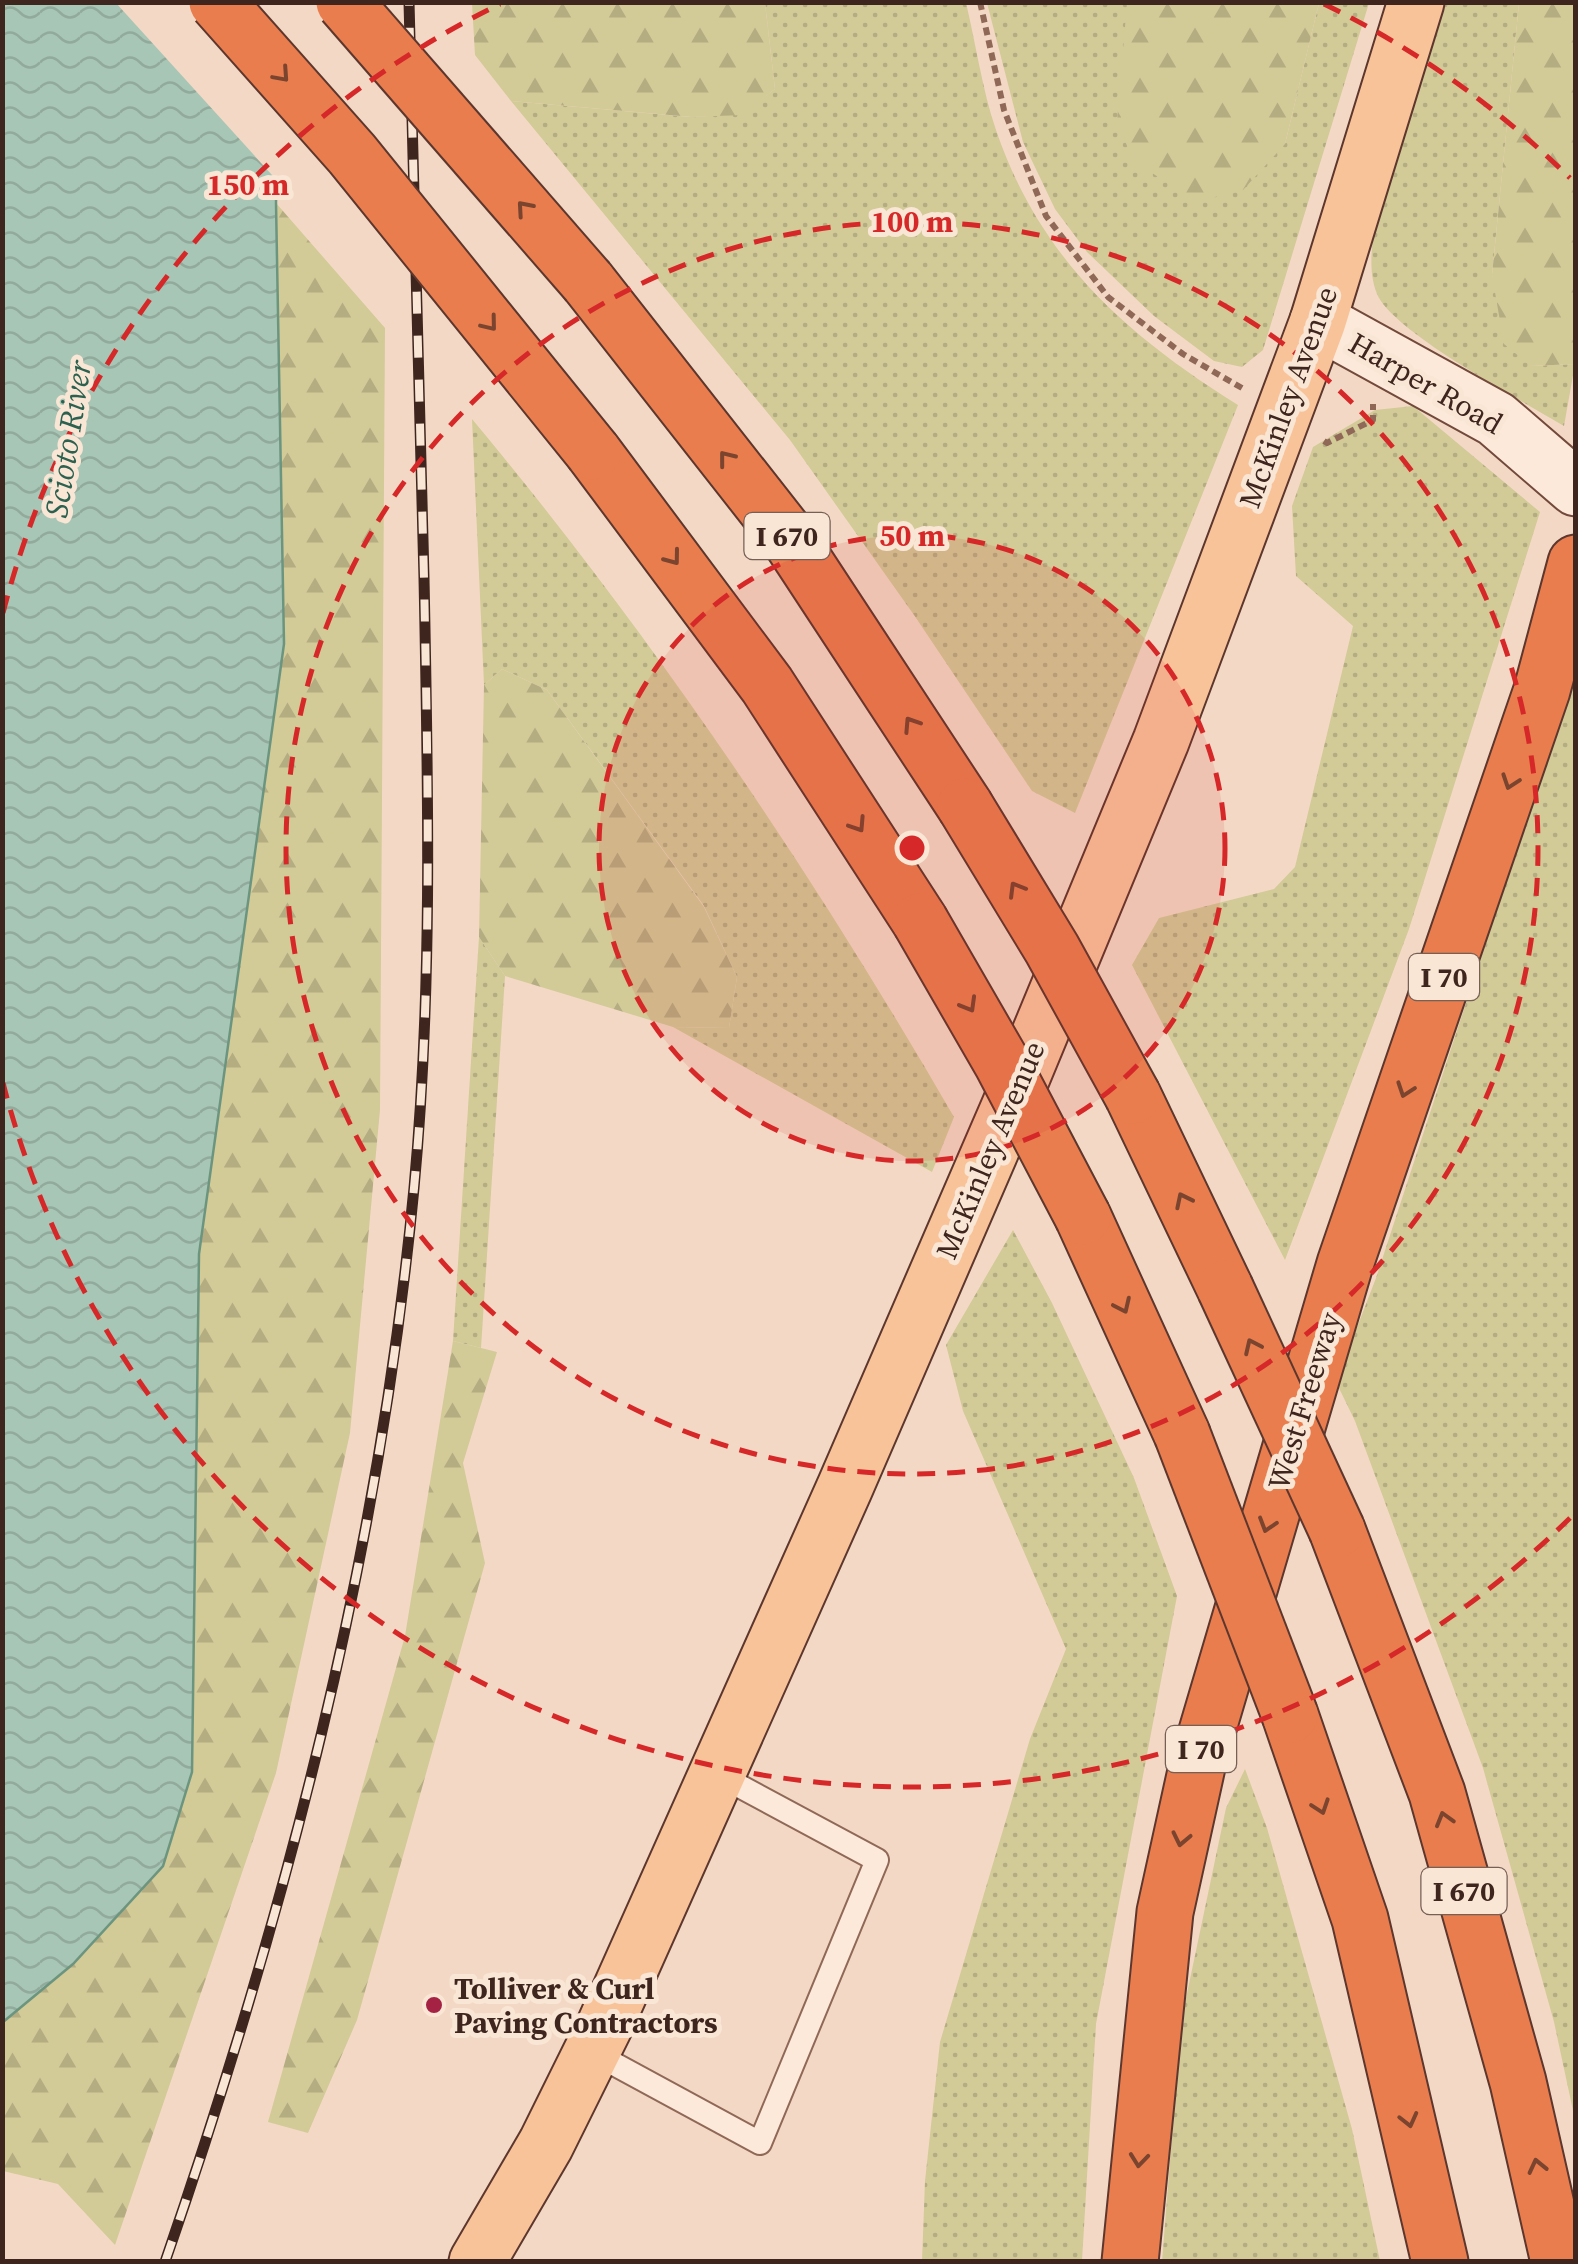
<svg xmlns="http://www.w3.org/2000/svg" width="1578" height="2264" font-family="'Source Serif 4',serif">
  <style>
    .grass { fill: url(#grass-dots) }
    .forest { fill: url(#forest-firs) }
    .water { fill: url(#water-waves); stroke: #6c9580; stroke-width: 2.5 }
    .pier { fill: #f3d9c5 }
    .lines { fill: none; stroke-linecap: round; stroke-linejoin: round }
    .lane-casing { stroke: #906858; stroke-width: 26 }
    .secondary-casing { stroke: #72493b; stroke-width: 59 }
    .primary-casing { stroke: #5d372d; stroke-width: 59 }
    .highway-casing { stroke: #5d372d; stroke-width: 59 }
    .path { stroke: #906858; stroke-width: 6; stroke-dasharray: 8 5; stroke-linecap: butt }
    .lane { stroke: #fce9d9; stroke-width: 22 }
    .secondary { stroke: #fce9d9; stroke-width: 55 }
    .primary { stroke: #f9c39a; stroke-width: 55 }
    .highway { stroke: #e97d4e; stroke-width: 55 }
    .rail-casing { stroke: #3e251e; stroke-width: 11 }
    .rail { stroke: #f9e6d5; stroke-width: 8; stroke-dasharray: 22; stroke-linecap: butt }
    .highway-bridge-casing { stroke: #5d372d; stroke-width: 59; stroke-linecap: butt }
    .highway-bridge { stroke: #e97d4e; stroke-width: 55 }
    .oneway { stroke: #7a442f }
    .ring { fill: none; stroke: #d62828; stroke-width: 5; stroke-dasharray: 18 12 }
    .poi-dot { fill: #a52245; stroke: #f9e6d5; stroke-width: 4 }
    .labels { text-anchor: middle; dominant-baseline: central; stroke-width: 10; stroke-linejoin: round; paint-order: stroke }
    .shield { fill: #f9e6d5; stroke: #765f55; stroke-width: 2.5 }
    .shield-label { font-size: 28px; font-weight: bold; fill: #3e251e }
    .street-label { font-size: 30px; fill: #3e251e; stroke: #f9e6d5 }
    .poi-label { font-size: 30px; font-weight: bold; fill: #3e251e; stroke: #f9e6d5; text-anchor: start }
    .water-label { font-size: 32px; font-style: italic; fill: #2c604f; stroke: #f9e6d5 }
    .centre { fill: #d62828; stroke: #f9e6d5; stroke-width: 5 }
    .ring-label { font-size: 30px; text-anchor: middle; font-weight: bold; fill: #d62828; stroke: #f9e6d5; stroke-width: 10; stroke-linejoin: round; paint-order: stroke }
  </style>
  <defs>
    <pattern id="grass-dots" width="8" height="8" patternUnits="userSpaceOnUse" patternTransform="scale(2.5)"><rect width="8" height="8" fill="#d2ca97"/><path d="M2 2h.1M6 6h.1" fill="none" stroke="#b5ad82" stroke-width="1.8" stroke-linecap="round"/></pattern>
    <pattern id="forest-firs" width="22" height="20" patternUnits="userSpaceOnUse" patternTransform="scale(2.5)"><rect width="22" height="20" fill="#d2ca97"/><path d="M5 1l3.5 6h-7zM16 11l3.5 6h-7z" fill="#b5ad82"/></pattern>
    <pattern id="water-waves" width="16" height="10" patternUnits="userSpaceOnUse" patternTransform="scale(2.5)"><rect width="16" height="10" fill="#a7c6b5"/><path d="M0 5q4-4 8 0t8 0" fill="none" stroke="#91aa9b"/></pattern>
  </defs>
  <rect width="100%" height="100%" fill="#f3d9c5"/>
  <g class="grass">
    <path d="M 765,3 L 966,3 C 976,44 982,89 996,130 C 1040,259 1126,335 1238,405 L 1075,813 L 1032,791 L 914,615 L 790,440 L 511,101 L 691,117 L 742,114 L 775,89 Z"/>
    <path d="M 987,3 L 1127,3 L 1127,11 L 1285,144 L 1319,3 L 1369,3 L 1263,350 L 1242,367 L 1214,361 L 1154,316 L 1087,252 L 1055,209 L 1023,142 Z"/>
    <path d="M 1443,3 L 1519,3 L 1492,275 L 1531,366 L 1575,364 L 1564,426 C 1521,400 1401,336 1379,298 C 1367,275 1372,245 1375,221 Z"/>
    <path d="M 1413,406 L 1540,512 L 1409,929 L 1285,1260 L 1132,965 L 1159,918 L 1274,889 L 1295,867 L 1353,626 L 1296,576 L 1292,506 L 1313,447 L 1375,410 Z"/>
    <path d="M 472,419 C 653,636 812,872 954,1117 L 932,1172 L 673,1027 L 729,1028 L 737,977 L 704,906 L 547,690 L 502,669 L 484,685 Z"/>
    <path d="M 1575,670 L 1575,2120 L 1554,2022 L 1483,1768 L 1355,1421 L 1336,1382 L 1376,1278 Z"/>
    <path d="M 479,937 L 505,976 L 481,1348 L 453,1341 Z"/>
    <path d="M 1013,1230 L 1052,1303 L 1134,1478 L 1177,1596 L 1096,2024 L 1082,2261 L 922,2261 L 925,2181 L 940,2042 L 1030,1739 L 1066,1649 L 963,1411 L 946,1345 Z"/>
    <path d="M 1245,1769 L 1267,1828 L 1352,2129 L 1380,2261 L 1162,2262 L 1181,2022 L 1226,1808 Z"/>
  </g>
  <g class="forest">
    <path d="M 472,3 L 765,3 L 775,89 L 742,115 L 692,117 L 511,101 L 475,55 Z"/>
    <path d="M 1127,3 L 1319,3 L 1285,144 L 1243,190 L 1195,202 L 1133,160 L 1117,122 Z"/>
    <path d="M 1519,3 L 1575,3 L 1575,364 L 1531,366 L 1504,344 L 1492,275 Z"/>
    <path d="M 276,203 L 385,328 L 380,1110 L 350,1433 L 276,1773 L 115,2245 L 58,2184 L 3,2171 L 3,2022 L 73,1964 L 192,1772 L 199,1254 L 284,644 Z"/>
    <path d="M 502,669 L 547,690 L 704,907 L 737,977 L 729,1028 L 673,1027 L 505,976 L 479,937 L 484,685 Z"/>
    <path d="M 453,1341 L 497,1352 L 463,1463 L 485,1563 L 357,2020 L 308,2133 L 268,2122 L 405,1636 Z"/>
  </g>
  <path class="water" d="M 3,3 L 282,3 L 276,203 L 284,644 L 199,1254 L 192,1772 L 163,1866 L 73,1964 L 3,2022 Z"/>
  <path class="pier" d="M 287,2 L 282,186 L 116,3 Z"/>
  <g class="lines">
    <defs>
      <path id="lane" d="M 592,2052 L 760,2143 L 877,1860 L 717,1774"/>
      <path id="secondary" d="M 1318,321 L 1496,419 L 1576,488"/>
      <path id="primary" d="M 477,2262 L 546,2144 L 604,2027 L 845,1487 L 1009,1108 L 1161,741 L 1318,321 L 1416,2"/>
      <g id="highway">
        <path d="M 588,282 L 789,538 L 965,806"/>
        <path d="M 593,452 L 767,685 L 920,921"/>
        <path d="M 1133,1096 L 1225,1288"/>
        <path d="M 1083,1217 L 1182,1434"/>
        <path d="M 1337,1530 L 1437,1793 L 1518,2082 L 1559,2262"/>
        <path d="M 1290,1715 L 1360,1919 L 1440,2262"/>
        <path d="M 1130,2262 L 1165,1912 L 1198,1762 L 1345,1264 L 1542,690 L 1576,563"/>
      </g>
    </defs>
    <use href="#lane" class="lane-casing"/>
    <use href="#secondary" class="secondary-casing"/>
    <use href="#primary" class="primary-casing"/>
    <use href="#highway" class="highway-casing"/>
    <g class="path">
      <path d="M 980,2 L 1004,110 L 1046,216 L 1108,297 L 1183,354 L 1242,388"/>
      <path d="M 1324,441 L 1327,443 L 1373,420 L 1373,404"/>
    </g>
    <use href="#lane" class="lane"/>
    <use href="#secondary" class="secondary"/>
    <use href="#primary" class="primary"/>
    <use href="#highway" class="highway"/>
    <defs>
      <path id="rail" d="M 165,2262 C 286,1912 379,1557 414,1188 C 433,985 428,781 424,578 C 419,386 414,194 409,2"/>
    </defs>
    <use href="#rail" class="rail-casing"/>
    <use href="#rail" class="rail"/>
    <defs>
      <g id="highway-bridge">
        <path d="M 217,2 L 352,154 L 593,452"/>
        <path d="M 344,2 L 588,282"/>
        <path d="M 965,806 L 1052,949 L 1133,1096"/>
        <path d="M 920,921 L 1002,1063 L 1083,1217"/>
        <path d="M 1225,1288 L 1337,1530"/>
        <path d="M 1182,1434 L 1290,1715"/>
      </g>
    </defs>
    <use href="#highway-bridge" class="highway-bridge-casing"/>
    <use href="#highway-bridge" class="highway-bridge"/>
  </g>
  <defs><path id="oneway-chevron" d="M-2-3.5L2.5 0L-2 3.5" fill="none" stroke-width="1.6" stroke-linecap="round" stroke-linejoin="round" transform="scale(2.5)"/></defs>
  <g class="oneway">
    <use href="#oneway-chevron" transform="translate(282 75) rotate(48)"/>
    <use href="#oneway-chevron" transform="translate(524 208) rotate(-131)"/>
    <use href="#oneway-chevron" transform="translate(490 324) rotate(51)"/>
    <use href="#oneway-chevron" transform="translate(726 458) rotate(-128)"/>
    <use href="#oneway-chevron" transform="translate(673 558) rotate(53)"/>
    <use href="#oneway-chevron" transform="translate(911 724) rotate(-123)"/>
    <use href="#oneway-chevron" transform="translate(1510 782) rotate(109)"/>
    <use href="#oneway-chevron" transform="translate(858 825) rotate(57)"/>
    <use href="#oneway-chevron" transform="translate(1016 889) rotate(-121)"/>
    <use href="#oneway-chevron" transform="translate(969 1005) rotate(60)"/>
    <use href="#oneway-chevron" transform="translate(1405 1090) rotate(109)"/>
    <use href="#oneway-chevron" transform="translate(1183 1200) rotate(-116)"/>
    <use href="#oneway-chevron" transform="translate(1123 1306) rotate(65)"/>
    <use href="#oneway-chevron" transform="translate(1252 1346) rotate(-115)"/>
    <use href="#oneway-chevron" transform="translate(1267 1525) rotate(107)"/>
    <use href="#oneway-chevron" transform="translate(1321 1807) rotate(71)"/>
    <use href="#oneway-chevron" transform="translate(1444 1819) rotate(-106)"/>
    <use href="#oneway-chevron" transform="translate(1181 1839) rotate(102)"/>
    <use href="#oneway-chevron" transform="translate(1409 2120) rotate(76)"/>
    <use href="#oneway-chevron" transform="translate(1139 2160) rotate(96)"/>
    <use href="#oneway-chevron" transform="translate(1537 2166) rotate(-103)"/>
  </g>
  <circle cx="912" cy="848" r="313" fill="#d62828" fill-opacity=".12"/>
  <g class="ring">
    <circle cx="912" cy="848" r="313"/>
    <circle cx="912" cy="848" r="626"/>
    <path d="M1570 1518A939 939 0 0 1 3 1083M3 613A939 939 0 0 1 500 4M1324 4A939 939 0 0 1 1570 178"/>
  </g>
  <circle class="poi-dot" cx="434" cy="2005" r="10"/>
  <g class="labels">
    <g class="shield">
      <rect x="744.5" y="513" width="85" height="46" rx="8"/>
      <rect x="1409" y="954" width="70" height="46" rx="8"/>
      <rect x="1166" y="1726" width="70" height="46" rx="8"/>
      <rect x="1421.5" y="1868" width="85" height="46" rx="8"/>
    </g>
    <g class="shield-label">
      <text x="787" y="536">I 670</text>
      <text x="1444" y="977">I 70</text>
      <text x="1201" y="1749">I 70</text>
      <text x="1464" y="1891">I 670</text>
    </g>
    <g class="street-label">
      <text transform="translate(1426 383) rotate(30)">Harper Road</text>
      <text transform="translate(1288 397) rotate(-70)">McKinley Avenue</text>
      <text transform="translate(990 1150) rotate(-67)">McKinley Avenue</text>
      <text transform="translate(1304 1401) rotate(-73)">West Freeway</text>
    </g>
    <g class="poi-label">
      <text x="454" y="1988">Tolliver &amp; Curl<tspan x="454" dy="34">Paving Contractors</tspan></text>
    </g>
    <g class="water-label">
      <text transform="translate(68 439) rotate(-81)">Scioto River</text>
    </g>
  </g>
  <circle cx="912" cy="848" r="15" class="centre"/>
  <g class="ring-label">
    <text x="248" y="195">150 m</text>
    <text x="912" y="232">100 m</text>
    <text x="912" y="546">50 m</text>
  </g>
  <rect width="1578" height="2264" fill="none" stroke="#3e251e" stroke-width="10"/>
</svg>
